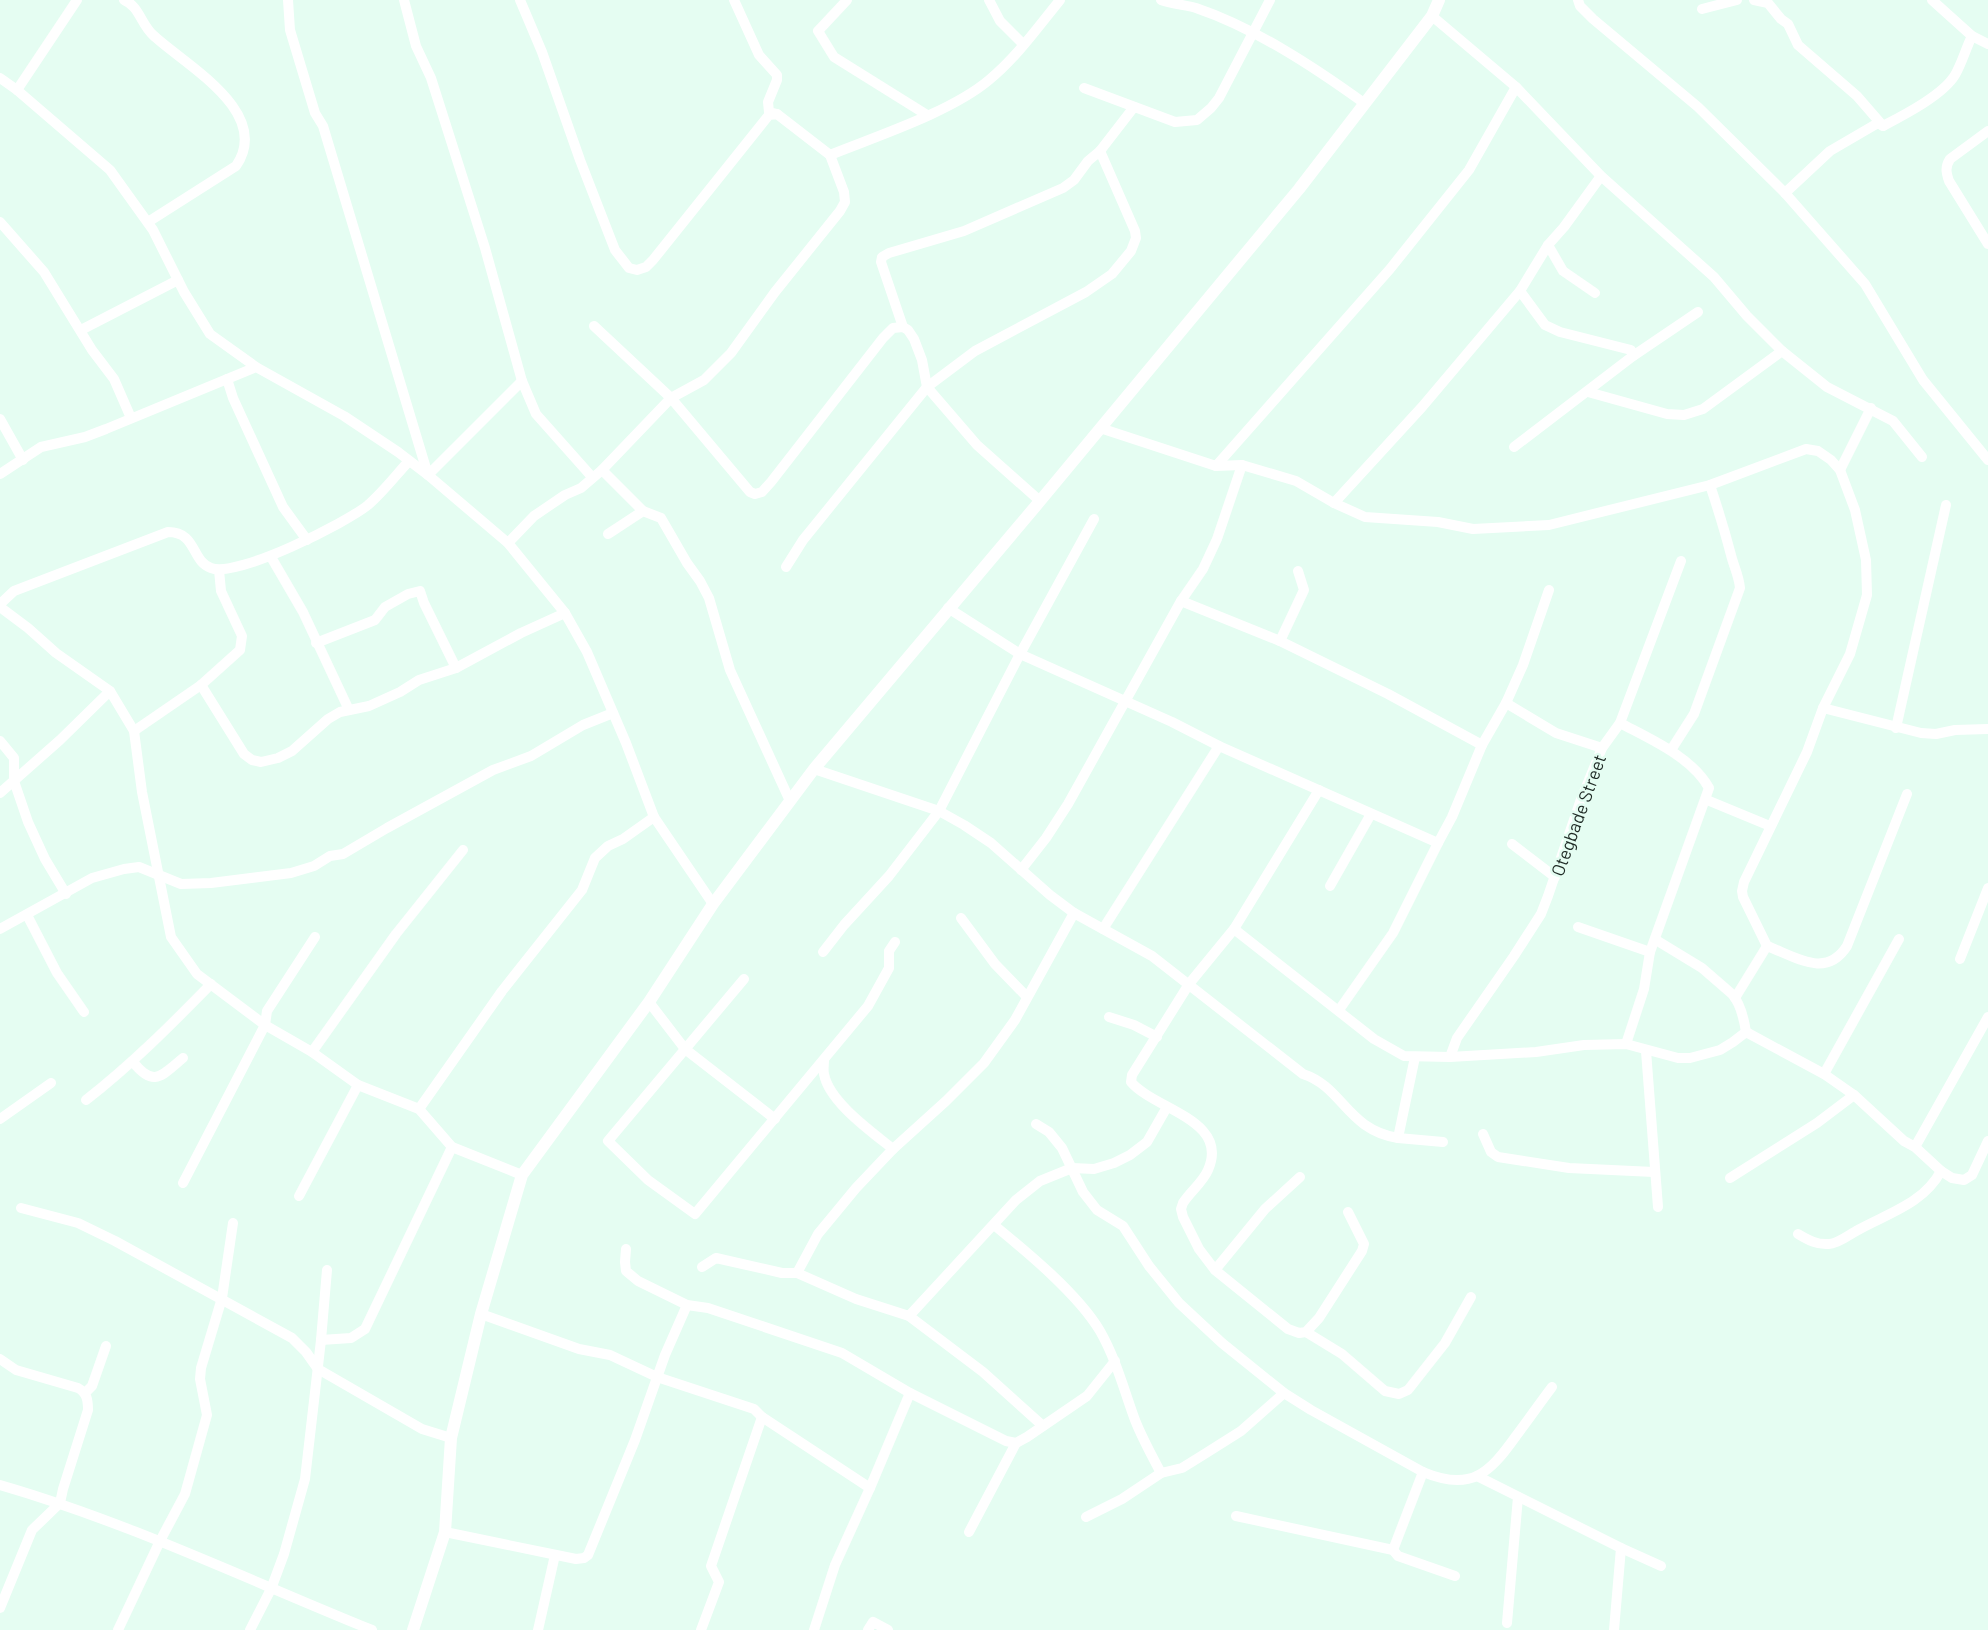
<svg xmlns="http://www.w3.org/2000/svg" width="1988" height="1630" font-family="Barlow,sans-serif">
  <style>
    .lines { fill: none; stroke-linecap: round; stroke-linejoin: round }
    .minor { stroke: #fff; stroke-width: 10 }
    .tertiary { stroke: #fff; stroke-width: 12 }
    .labels { text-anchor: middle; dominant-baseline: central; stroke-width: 5; stroke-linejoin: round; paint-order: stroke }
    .street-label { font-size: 18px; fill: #1f2a25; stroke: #e5fdf2 }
  </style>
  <rect width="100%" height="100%" fill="#e5fdf2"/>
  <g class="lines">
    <g class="minor">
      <path d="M 124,0 C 139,6 141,24 153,35 C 185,65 273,112 236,166 L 148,222"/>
      <path d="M 288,0 L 290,30 L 315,113 L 323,126 L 428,475 L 522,381"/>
      <path d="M 404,0 L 416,46 L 431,78 L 485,248 L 522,381 L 536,414 L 592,477"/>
      <path d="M 734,0 L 759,55 L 777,75 L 777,80 L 768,102 L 769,112 L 777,114"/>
      <path d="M 847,0 L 818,31 L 834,57 L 927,115"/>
      <path d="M 989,0 L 1000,21 L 1023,44"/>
      <path d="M 1161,0 C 1172,4 1185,5 1196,8 C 1255,28 1314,67 1364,103"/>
      <path d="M 1578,0 L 1580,6 L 1593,19 L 1698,107 L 1785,193 L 1865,284 L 1923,380 L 1988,460"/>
      <path d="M 1754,0 L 1768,3 L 1781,19 L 1788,24 L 1798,45 L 1857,96 L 1883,126"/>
      <path d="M 1932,0 L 1972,36 L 1988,44"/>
      <path d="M 1702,9 L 1737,0"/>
      <path d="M 1432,16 L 1516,87 L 1601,176 L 1714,277 L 1747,316 L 1782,351 L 1827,387 L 1893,421 L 1922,457"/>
      <path d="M 0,78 L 17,90 L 110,170 L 153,230 L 184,292 L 210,334 L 256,367 L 344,416 L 398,452 L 428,475 L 508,543 L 565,613 L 587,652 L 626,743 L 654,817 L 713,904"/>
      <path d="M 1084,88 L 1175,122 L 1197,120 L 1211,108 L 1219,98 L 1270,0"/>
      <path d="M 17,90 L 77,0"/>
      <path d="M 1988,131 L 1950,159 C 1945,167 1946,172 1949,181 L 1988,244"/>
      <path d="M 830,155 C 877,136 951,112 989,80 C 1016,58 1038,27 1060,0"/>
      <path d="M 1785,193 L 1830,151 L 1878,123 L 1883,126 C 1904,115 1943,95 1955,75 C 1962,63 1966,48 1972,36"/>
      <path d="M 0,222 L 44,272 L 92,350 L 114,379 L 131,418"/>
      <path d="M 1548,245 L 1563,271 L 1595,293"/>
      <path d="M 1520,291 L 1545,325 L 1560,332 L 1631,350 L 1633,356"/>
      <path d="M 594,326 L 671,398 L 750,492 L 755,494 L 762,492 L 771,482 L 883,338 L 893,328 L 903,327 L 908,330 L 914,339 L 922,360 L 927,387 L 977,445 L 1040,501"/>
      <path d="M 903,327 L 881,262 L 882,257 L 889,253 L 964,231 L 1063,188 L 1074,180 L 1088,161 L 1100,151 L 1134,107"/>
      <path d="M 81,330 L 178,280"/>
      <path d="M 227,379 L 233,398 L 283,507 L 307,540"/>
      <path d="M 1588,392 L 1667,414 L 1684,415 L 1703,409 L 1782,351"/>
      <path d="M 0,419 L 23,460"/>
      <path d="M 1100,428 L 1216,466 L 1242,465 L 1296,481 L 1334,503 L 1365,517 L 1438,522 L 1473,529 L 1549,525 L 1710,485 L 1806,449 L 1818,451 L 1831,460 L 1840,470 L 1855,510 L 1866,560 L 1867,595 L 1850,654 L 1823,708 L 1807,752 L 1744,882 L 1742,891 L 1743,897 L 1767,946 C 1796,957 1826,979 1847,946 L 1907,794"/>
      <path d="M 1514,447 L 1633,356 L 1698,312"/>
      <path d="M 1216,466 L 1390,269 L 1469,170 L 1516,87"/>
      <path d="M 602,470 L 643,511 L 661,518 L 687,563 L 700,581 L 709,598 L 730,670 L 790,801"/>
      <path d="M 1840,470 L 1871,408"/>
      <path d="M 0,474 L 41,447 L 85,437 L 106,429 L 256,367"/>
      <path d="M 1334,503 L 1422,407 L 1520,291 L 1548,245 L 1564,227 L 1601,176"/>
      <path d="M 608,534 L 643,511"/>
      <path d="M 508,543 L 534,516 L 565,495 L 581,488 L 602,470 L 671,398 L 704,380 L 731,353 L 775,292 L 840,211 L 845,202 L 844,192 L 830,155 L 777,114 L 769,115 L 653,260 L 646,267 L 637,270 L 629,268 L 615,250 L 580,160 L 542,52 L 520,0"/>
      <path d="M 271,557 L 303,612 L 349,710"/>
      <path d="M 786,567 L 803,540 L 927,387 L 975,351 L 1086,292 L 1112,274 L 1131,251 L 1136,238 L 1135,231 L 1100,151"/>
      <path d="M 1181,601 L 1203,569 L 1217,539 L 1242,465"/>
      <path d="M 0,604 L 14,591 L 168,532 C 197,532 191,561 211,568 C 237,578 346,523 368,505 C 383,492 396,475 409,461"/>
      <path d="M 0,607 L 28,628 L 56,653 L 110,691 L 134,731 L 142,792 L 171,937 L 197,974 L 265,1025 L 312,1052 L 358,1085 L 419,1109 L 452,1147 L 522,1175"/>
      <path d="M 948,608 L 1020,654 L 1172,722 L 1219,746 L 1438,843 L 1452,817 L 1482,745 L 1506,703 L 1523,665 L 1549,590"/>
      <path d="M 1280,641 L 1304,590 L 1298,571"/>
      <path d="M 316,643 L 375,620 L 385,607 L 408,594 L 420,591 L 424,603 L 456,668"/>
      <path d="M 201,685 L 244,754 L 252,760 L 261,762 L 278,758 L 292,751 L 328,719 L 340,712 L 369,706 L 400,692 L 419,680 L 456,668 L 521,633 L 565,613"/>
      <path d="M 1506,703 L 1556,733 L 1602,748"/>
      <path d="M 1823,708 L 1921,733 L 1936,734 L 1955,730 L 1988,729"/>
      <path d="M 1620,723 C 1650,739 1692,757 1709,788 L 1650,952 L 1644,989 L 1626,1044"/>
      <path d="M 1896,728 L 1946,505"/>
      <path d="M 134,731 L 201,685 L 240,650 L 242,636 L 221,591 L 219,570"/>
      <path d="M 0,741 L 14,758 L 14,781 L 28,822 L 45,859 L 66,894"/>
      <path d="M 1671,750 L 1694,714 L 1740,588 C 1739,576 1734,567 1731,555 C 1725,532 1718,509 1710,485"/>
      <path d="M 814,769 L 939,811 L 964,825 L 991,843 L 1050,895 L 1074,913 L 1152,956 L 1303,1074 C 1343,1087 1347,1130 1398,1138 L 1415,1057"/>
      <path d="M 1319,790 L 1234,929 L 1189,984 L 1132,1075 L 1131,1082 C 1155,1110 1230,1120 1208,1170 C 1203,1182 1190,1192 1183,1203 L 1181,1209 L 1183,1217 L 1199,1249 L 1215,1270 L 1288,1329 L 1299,1333 L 1306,1332 L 1319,1318 L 1362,1251 L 1364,1244 L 1348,1212"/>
      <path d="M 0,793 L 60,740 L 110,691"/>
      <path d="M 1707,800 L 1770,826"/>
      <path d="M 1512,844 L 1555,877"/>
      <path d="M 1021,870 L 1046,838 L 1068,804 L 1181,601 L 1280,641 L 1388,694 L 1482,745"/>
      <path d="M 1330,886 L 1371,814"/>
      <path d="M 27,915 L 57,973 L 84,1012"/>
      <path d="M 961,918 L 995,964 L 1027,997"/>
      <path d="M 1578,927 L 1650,952"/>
      <path d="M 0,929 L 92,878 L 124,869 L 139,867 L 181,884 L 211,883 L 291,873 L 314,866 L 330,856 L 343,854 L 387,828 L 493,770 L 531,756 L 583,725 L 613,713"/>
      <path d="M 1103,929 L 1219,746"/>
      <path d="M 1234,929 L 1374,1039 L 1404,1056 L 1450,1057 L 1536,1052 L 1584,1045 L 1626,1044 L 1678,1058 L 1690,1058 L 1720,1050 L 1733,1042 L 1746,1032 L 1824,1074 L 1854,1095 L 1904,1141 L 1915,1147 L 1941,1171 C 1924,1203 1889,1213 1858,1230 C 1850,1234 1838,1244 1829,1244 C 1817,1245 1808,1240 1798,1234"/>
      <path d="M 1656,940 L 1702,968 L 1732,994 C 1741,1004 1744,1019 1746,1032"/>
      <path d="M 823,952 L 844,925 L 889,876 L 939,811 L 1020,654 L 1094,519"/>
      <path d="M 1960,959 L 1988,888"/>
      <path d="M 744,979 L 608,1141 L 648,1180 L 695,1214 L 868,1006 L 889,968 L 889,951 L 895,942"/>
      <path d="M 1735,998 L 1767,946"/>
      <path d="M 649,1002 L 685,1049 L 775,1119"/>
      <path d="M 1339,1010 L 1393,933 L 1438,843"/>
      <path d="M 1109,1017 L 1134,1025 L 1157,1037"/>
      <path d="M 1646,1051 L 1658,1207"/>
      <path d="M 312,1052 L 396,934 L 463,850"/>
      <path d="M 1450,1057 L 1457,1038 L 1514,956 L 1541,914 L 1548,896 L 1580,802 L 1602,748 L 1620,723 L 1681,561"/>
      <path d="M 824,1060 C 824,1064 823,1070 824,1074 C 829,1102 872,1132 893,1149"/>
      <path d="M 133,1062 C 154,1088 161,1076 183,1058"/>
      <path d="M 1824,1074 L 1899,939"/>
      <path d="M 86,1100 C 131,1065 171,1025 211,984"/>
      <path d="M 419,1109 L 502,991 L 582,890 L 595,858 L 608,846 L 623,839 L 654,817"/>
      <path d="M 0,1119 L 51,1083"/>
      <path d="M 1036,1124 L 1049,1132 L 1062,1148 L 1083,1192 L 1097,1210 L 1123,1226 L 1149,1266 L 1179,1303 L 1222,1343 L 1284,1393 L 1311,1410 L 1423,1472 C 1471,1492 1489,1474 1516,1436 C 1528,1420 1540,1403 1552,1387"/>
      <path d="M 1483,1134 L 1491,1152 L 1498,1157 L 1569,1168 L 1654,1172"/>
      <path d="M 1398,1138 L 1443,1142"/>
      <path d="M 1915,1147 L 1988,1017"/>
      <path d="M 1941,1171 L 1952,1178 L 1964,1180 L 1972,1175 L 1988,1141"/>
      <path d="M 1730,1178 L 1817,1123 L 1854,1095"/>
      <path d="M 183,1183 L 265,1025 L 267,1011 L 315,937"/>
      <path d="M 299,1196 L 358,1085"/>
      <path d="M 21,1208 L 78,1223 L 115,1241 L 292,1338 L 306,1352 L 318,1369 L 422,1429 L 451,1438"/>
      <path d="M 994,1225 C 1027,1252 1078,1294 1100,1331 C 1116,1359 1124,1390 1135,1420 C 1142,1438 1152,1456 1161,1473"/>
      <path d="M 626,1249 L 625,1262 L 626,1271 L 638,1281 L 687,1305 L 708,1308 L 842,1353 L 910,1393 L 1006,1441 L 1016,1443 L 1027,1437 L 1087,1396 L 1115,1361"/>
      <path d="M 702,1267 L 716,1258 L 782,1273 L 797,1273 L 856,1299 L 909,1316 L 983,1372 L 1043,1426"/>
      <path d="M 1215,1270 L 1265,1209 L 1300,1177"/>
      <path d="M 797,1273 L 818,1234 L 856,1188 L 893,1149 L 946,1101 L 984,1063 L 1015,1020 L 1074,913"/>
      <path d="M 481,1314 L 579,1349 L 610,1355 L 657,1377 L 754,1409 L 762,1417 L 870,1488"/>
      <path d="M 909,1316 L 1016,1200 L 1040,1181 L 1072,1168 L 1094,1169 L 1114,1163 L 1130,1155 L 1147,1142 L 1167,1107"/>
      <path d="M 1306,1332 L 1342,1354 L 1385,1391 L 1399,1394 L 1408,1390 L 1445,1343 L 1471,1297"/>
      <path d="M 321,1340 L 351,1338 L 365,1329 L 452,1147"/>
      <path d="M 0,1359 L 16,1370 L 78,1388 C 87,1393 88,1400 88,1410 L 63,1489 L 60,1503 L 32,1530 L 0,1608"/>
      <path d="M 85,1393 L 92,1386 L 106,1346"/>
      <path d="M 1477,1476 L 1621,1548 L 1661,1566"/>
      <path d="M 0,1485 C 128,1522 248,1580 372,1630"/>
      <path d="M 1236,1516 L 1393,1550 L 1398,1556 L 1455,1576"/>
      <path d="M 1086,1517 L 1122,1499 L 1161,1473 L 1182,1468 L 1203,1455 L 1241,1431 L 1284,1393"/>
      <path d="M 445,1532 L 576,1559 L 584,1558 L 588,1555 L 635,1440 L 665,1355 L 687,1305"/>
      <path d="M 969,1532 L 1016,1443"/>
      <path d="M 1393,1550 L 1423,1472"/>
      <path d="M 1507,1623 L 1518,1497"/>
      <path d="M 118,1630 L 160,1541 L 185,1494 L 207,1415 L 200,1379 L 201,1368 L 222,1298 L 233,1223"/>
      <path d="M 250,1630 L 271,1589 L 284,1554 L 305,1479 L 321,1340 L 327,1270"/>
      <path d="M 538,1630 L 555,1555"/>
      <path d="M 701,1630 L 719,1582 L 711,1566 L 762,1417"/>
      <path d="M 814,1630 L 835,1565 L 870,1488 L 910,1393"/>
      <path d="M 868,1630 L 873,1622 L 888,1630"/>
      <path d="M 1614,1630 L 1621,1548"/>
    </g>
    <path class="tertiary" d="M 413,1630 L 445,1532 L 451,1438 L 481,1314 L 522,1175 L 649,1002 L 713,904 L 814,769 L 1040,501 L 1299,189 L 1432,16 L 1439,0"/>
  </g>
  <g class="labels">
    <g class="street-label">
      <text transform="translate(1578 815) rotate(-70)">Otegbade Street</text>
    </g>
  </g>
</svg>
